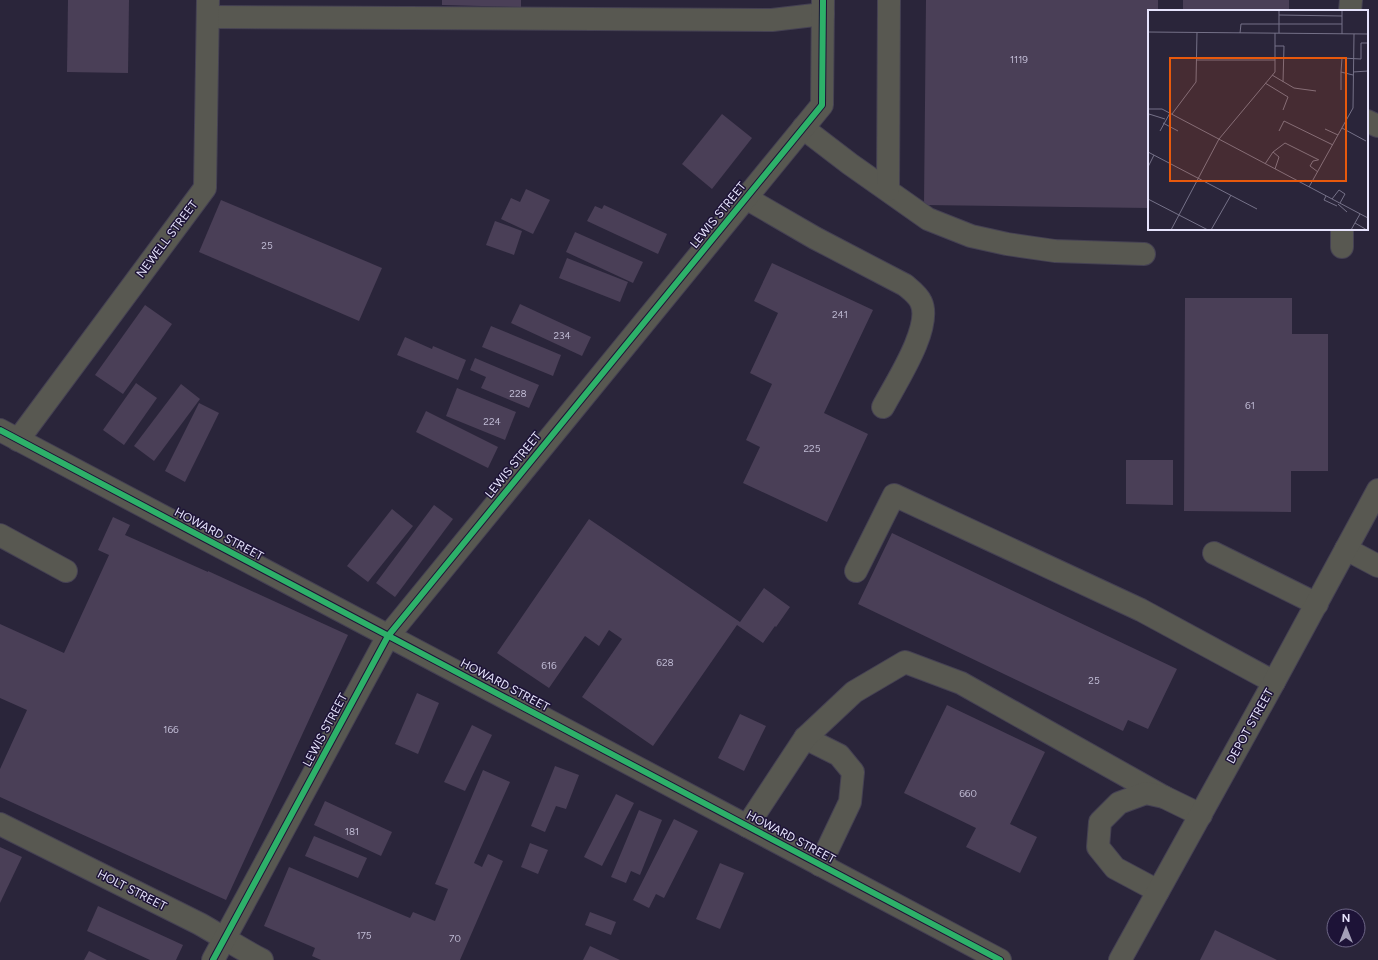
<svg xmlns="http://www.w3.org/2000/svg" width="1378" height="960" font-family="Figtree,sans-serif">
  <style>
    .building { fill: #4a3f57 }
    .lines { fill: none; stroke-linecap: round; stroke-linejoin: round }
    .minor-casing { stroke: #454153; stroke-width: 24 }
    .minor { stroke: #585851; stroke-width: 22 }
    .cycleway-casing { stroke: #1d1337; stroke-width: 8 }
    .cycleway { stroke: #2db169; stroke-width: 6 }
    .labels { text-anchor: middle; dominant-baseline: central; stroke-width: 3; stroke-linejoin: round; paint-order: stroke }
    .number-label { font-size: 10px; fill: #bfbad3 }
    .street-label { font-size: 12px; fill: #e6e3fc; stroke: #1d1337 }
    .inset-road { fill: none; stroke: #757188; stroke-width: 1 }
    .view { fill: #e8590c; fill-opacity: 0.15; stroke: #e8590c; stroke-width: 2 }
    .inset-edge { fill: none; stroke: #e6e3fc; stroke-width: 2 }
  </style>
  <rect width="100%" height="100%" fill="#2a253a"/>
  <g class="building">
    <path d="M 68,0 L 129,0 L 128,73 L 67,72 Z"/>
    <path d="M 442,0 L 521,0 L 521,7 L 442,5 Z"/>
    <path d="M 926,0 L 1158,0 L 1158,11 L 1149,11 L 1149,208 L 924,205 Z"/>
    <rect x="1183" y="0" width="106" height="11"/>
    <path d="M 722,114 L 752,138 L 712,189 L 682,164 Z"/>
    <path d="M 526,189 L 550,200 L 533,234 L 501,219 L 511,198 L 520,202 Z"/>
    <path d="M 221,200 L 382,268 L 359,321 L 199,252 Z"/>
    <path d="M 604,205 L 667,234 L 658,254 L 587,221 L 595,206 L 602,209 Z"/>
    <path d="M 495,221 L 522,231 L 514,255 L 486,245 Z"/>
    <path d="M 575,232 L 643,262 L 633,283 L 566,252 Z"/>
    <path d="M 567,258 L 628,282 L 620,302 L 559,278 Z"/>
    <path d="M 772,263 L 873,310 L 824,413 L 868,434 L 827,522 L 743,483 L 760,447 L 746,440 L 772,384 L 750,373 L 778,313 L 754,301 Z"/>
    <path d="M 1185,298 L 1292,298 L 1292,334 L 1328,334 L 1328,471 L 1291,471 L 1291,512 L 1184,511 Z"/>
    <path d="M 520,304 L 591,337 L 582,356 L 511,323 Z"/>
    <path d="M 145,305 L 172,324 L 123,394 L 95,375 Z"/>
    <path d="M 491,326 L 561,355 L 553,376 L 482,347 Z"/>
    <path d="M 405,337 L 432,349 L 433,346 L 466,360 L 458,380 L 397,355 Z"/>
    <path d="M 475,358 L 539,385 L 529,408 L 481,388 L 486,377 L 470,370 Z"/>
    <path d="M 136,383 L 157,398 L 124,445 L 103,430 Z"/>
    <path d="M 181,384 L 200,399 L 154,461 L 134,446 Z"/>
    <path d="M 457,388 L 516,412 L 505,440 L 446,416 Z"/>
    <path d="M 199,403 L 219,413 L 185,482 L 165,471 Z"/>
    <path d="M 426,411 L 498,447 L 488,468 L 416,432 Z"/>
    <path d="M 1126,460 L 1173,460 L 1173,505 L 1126,504 Z"/>
    <path d="M 434,505 L 453,519 L 395,597 L 376,583 Z"/>
    <path d="M 392,509 L 413,526 L 368,582 L 347,566 Z"/>
    <path d="M 113,517 L 130,525 L 125,535 L 208,572 L 208,571 L 348,635 L 226,900 L 0,797 L 0,769 L 27,710 L 0,698 L 0,624 L 64,653 L 109,555 L 98,550 Z"/>
    <path d="M 589,519 L 740,622 L 764,588 L 790,607 L 776,627 L 775,626 L 763,643 L 737,625 L 653,746 L 582,697 L 622,639 L 609,630 L 599,646 L 585,636 L 549,688 L 497,653 Z"/>
    <path d="M 892,533 L 1177,669 L 1148,729 L 1128,720 L 1123,731 L 858,604 Z"/>
    <path d="M 417,693 L 439,703 L 418,754 L 395,744 Z"/>
    <path d="M 947,705 L 1045,752 L 1010,824 L 1037,837 L 1020,873 L 966,847 L 976,828 L 904,793 Z"/>
    <path d="M 740,714 L 766,726 L 744,771 L 718,758 Z"/>
    <path d="M 472,725 L 492,735 L 465,791 L 444,782 Z"/>
    <path d="M 555,766 L 579,775 L 566,809 L 556,806 L 545,832 L 531,826 Z"/>
    <path d="M 483,770 L 510,782 L 474,863 L 482,867 L 488,854 L 503,861 L 460,960 L 321,960 L 312,956 L 315,948 L 264,926 L 289,867 L 410,918 L 413,912 L 435,921 L 448,889 L 435,884 Z"/>
    <path d="M 616,794 L 634,803 L 602,866 L 584,857 Z"/>
    <path d="M 325,801 L 392,832 L 381,856 L 314,825 Z"/>
    <path d="M 639,810 L 662,820 L 640,875 L 631,871 L 626,883 L 611,877 Z"/>
    <path d="M 674,819 L 698,831 L 664,898 L 656,894 L 649,908 L 633,900 Z"/>
    <path d="M 314,836 L 367,858 L 358,878 L 305,856 Z"/>
    <path d="M 530,843 L 548,850 L 538,874 L 521,867 Z"/>
    <path d="M 0,847 L 22,857 L 0,903 Z"/>
    <path d="M 720,863 L 744,873 L 720,929 L 696,919 Z"/>
    <path d="M 98,906 L 183,945 L 176,960 L 150,960 L 87,931 Z"/>
    <path d="M 590,912 L 616,922 L 611,935 L 585,925 Z"/>
    <path d="M 1215,930 L 1277,960 L 1200,960 Z"/>
    <path d="M 590,946 L 620,960 L 583,960 Z"/>
    <path d="M 89,951 L 107,960 L 84,960 Z"/>
  </g>
  <g class="lines">
    <defs>
      <g id="minor">
        <path d="M 1350,11 L 1351,0"/>
        <path d="M 208,17 L 772,20 L 823,14"/>
        <path d="M 1367,121 L 1378,126"/>
        <path d="M 803,128 L 850,164 L 928,219 L 971,236 L 1007,244 L 1055,251 L 1144,254"/>
        <path d="M 888,190 L 889,0"/>
        <path d="M 746,198 L 815,238 L 905,285 C 911,290 918,295 921,302 C 933,327 895,384 883,407"/>
        <path d="M 1342,229 L 1342,247"/>
        <path d="M 0,430 L 1000,960"/>
        <path d="M 18,440 L 205,188 L 208,0"/>
        <path d="M 0,535 L 66,571"/>
        <path d="M 1346,549 L 1378,566"/>
        <path d="M 1214,553 L 1317,604"/>
        <path d="M 856,571 L 894,495 L 1141,610 L 1274,682"/>
        <path d="M 805,738 L 839,755 L 853,772 L 850,802 L 820,865"/>
        <path d="M 0,824 L 200,924 C 221,936 241,949 262,960"/>
        <path d="M 747,826 L 805,738 L 854,692 L 905,662 L 961,683 L 1164,797"/>
        <path d="M 1158,891 L 1115,868 L 1098,847 L 1100,822 L 1119,803 L 1146,793 L 1164,797 L 1201,815"/>
        <path d="M 213,960 L 388,636 L 822,105 L 823,0"/>
        <path d="M 1120,960 L 1274,682 L 1378,490"/>
      </g>
    </defs>
    <use href="#minor" class="minor-casing"/>
    <use href="#minor" class="minor"/>
    <defs>
      <g id="cycleway">
        <path d="M 0,430 L 1000,960"/>
        <path d="M 213,960 L 388,636 L 822,105 L 823,0"/>
      </g>
    </defs>
    <use href="#cycleway" class="cycleway-casing"/>
    <use href="#cycleway" class="cycleway"/>
  </g>
  <g class="labels">
    <g class="number-label">
      <text x="1019" y="59">1119</text>
      <text x="267" y="245">25</text>
      <text x="840" y="314">241</text>
      <text x="562" y="335">234</text>
      <text x="518" y="393">228</text>
      <text x="1250" y="405">61</text>
      <text x="492" y="421">224</text>
      <text x="812" y="448">225</text>
      <text x="665" y="662">628</text>
      <text x="549" y="665">616</text>
      <text x="1094" y="680">25</text>
      <text x="171" y="729">166</text>
      <text x="968" y="793">660</text>
      <text x="352" y="831">181</text>
      <text x="364" y="935">175</text>
      <text x="455" y="938">70</text>
    </g>
    <g class="street-label">
      <text transform="translate(718 215) rotate(-51)">LEWIS STREET</text>
      <text transform="translate(167 239) rotate(-53)">NEWELL STREET</text>
      <text transform="translate(513 465) rotate(-51)">LEWIS STREET</text>
      <text transform="translate(219 534) rotate(28)">HOWARD STREET</text>
      <text transform="translate(505 685) rotate(28)">HOWARD STREET</text>
      <text transform="translate(1250 726) rotate(-61)">DEPOT STREET</text>
      <text transform="translate(325 730) rotate(-62)">LEWIS STREET</text>
      <text transform="translate(791 837) rotate(28)">HOWARD STREET</text>
      <text transform="translate(132 890) rotate(27)">HOLT STREET</text>
    </g>
  </g>
  <g transform="translate(1148 10)">
    <rect width="220" height="220" fill="#2a253a"/>
    <path class="inset-road" d="M 131,5 L 194,6M 0,22 L 220,24M 92,23 L 93,14 L 194,14M 131,23 L 131,0M 194,24 L 194,0M 127,36 L 136,36 L 135,72M 48,50 L 127,50M 193,62 L 193,80M 205,62 L 220,61M 124,65 L 146,78 L 168,81M 205,65 L 193,62 L 194,48 L 213,49 L 213,33 L 220,33M 117,73 L 140,87 L 135,100M 0,99 L 14,99 L 220,208M 24,104 L 48,72 L 49,22M 0,108 L 1,104 L 17,109M 15,113 L 30,121M 194,118 L 218,131M 177,119 L 190,125M 12,121 L 22,103M 131,121 L 136,111 L 185,135M 0,142 L 109,199M 125,142 L 131,147 L 127,159M 117,154 L 125,142 L 137,133 L 171,150M 0,157 L 6,145M 170,162 L 162,156 L 165,151 L 170,150M 161,177 L 205,98 L 206,24M 178,186 L 176,190 L 189,196M 0,189 L 60,220M 184,189 L 191,180 L 197,184 L 192,193M 190,194 L 199,202M 207,213 L 219,220M 23,220 L 71,129 L 127,62 L 127,23M 63,220 L 83,185M 203,220 L 212,204"/>
    <path class="view" d="M 22,48 L 198,48 L 198,171 L 22,171 Z"/>
    <rect width="220" height="220" class="inset-edge"/>
  </g>
  <g transform="translate(1346 928)"><circle r="19" fill="#1d1337" stroke="#6d6686"/>
  <path d="M0-3L7 15L0 10L-7 15Z" fill="#a4a0b8"/>
  <text y="-6" font-size="11" font-weight="bold" text-anchor="middle" fill="#e6e3fc">N</text>
  </g>
</svg>
